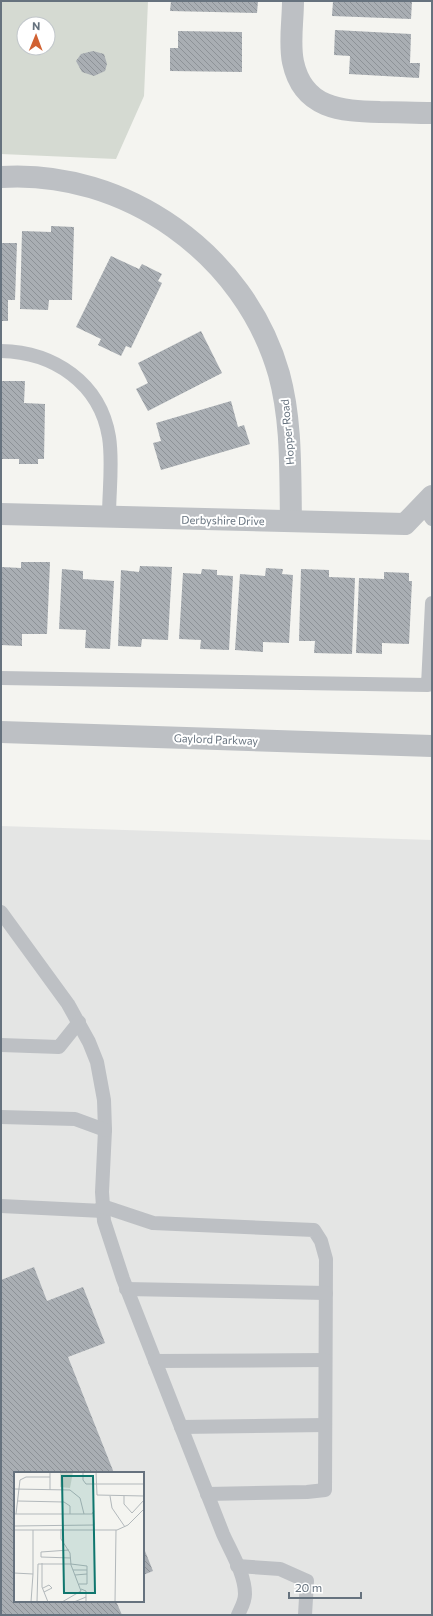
<svg xmlns="http://www.w3.org/2000/svg" width="433" height="1616" font-family="Commissioner,sans-serif">
  <style>
    .built { fill: #e4e5e4; fill-rule: evenodd }
    .green { fill: #d5dad2; fill-rule: evenodd }
    .building { fill: url(#building-back-hatch) }
    .lines { fill: none; stroke-linecap: round; stroke-linejoin: round }
    .lane { stroke: #bdc0c4; stroke-width: 14 }
    .street { stroke: #bdc0c4; stroke-width: 22 }
    .labels { text-anchor: middle; dominant-baseline: central; stroke-width: 4; stroke-linejoin: round; paint-order: stroke }
    .street-label { font-size: 11px; fill: #66727e; stroke: #fff }
    .inset-road { fill: none; stroke: #b2b8bb; stroke-width: 1 }
    .view { fill: #0f766e; fill-opacity: 0.15; stroke: #0f766e; stroke-width: 2 }
    .inset-edge { fill: none; stroke: #66727e; stroke-width: 2 }
  </style>
  <defs>
    <pattern id="building-back-hatch" width="6" height="6" patternUnits="userSpaceOnUse"><rect width="6" height="6" fill="#a9aeb3"/><path d="M-1 5l2 2M0 0l6 6M5-1l2 2" fill="none" stroke="#8d9297"/></pattern>
  </defs>
  <rect width="100%" height="100%" fill="#f4f4f0"/>
  <path class="built" d="M 1,826 L 432,840 L 432,1615 L 1,1615 ZM 15,1473 L 143,1473 L 143,1601 L 15,1601 Z"/>
  <path class="green" d="M 1,1 L 148,1 L 144,96 L 116,159 L 1,154 ZM 24,24 L 48,24 L 48,48 L 24,48 Z"/>
  <g class="building">
    <path d="M 171,1 L 258,1 L 257,13 L 170,11 Z"/>
    <path d="M 333,1 L 412,1 L 411,19 L 332,16 Z"/>
    <path d="M 335,30 L 411,34 L 410,63 L 420,63 L 419,78 L 349,74 L 350,56 L 334,55 Z"/>
    <path d="M 178,31 L 242,32 L 242,72 L 170,71 L 170,48 L 178,48 Z"/>
    <path d="M 93,51 L 104,54 L 107,64 L 105,71 L 94,76 L 82,72 L 76,61 L 81,54 Z"/>
    <path d="M 51,226 L 74,227 L 72,300 L 49,300 L 48,310 L 20,309 L 22,231 L 51,232 Z"/>
    <path d="M 1,243 L 17,243 L 15,300 L 8,300 L 8,321 L 1,321 Z"/>
    <path d="M 111,256 L 139,269 L 142,264 L 162,274 L 158,281 L 162,283 L 131,348 L 126,346 L 121,356 L 98,345 L 101,339 L 76,327 Z"/>
    <path d="M 201,331 L 222,373 L 148,411 L 136,389 L 148,383 L 138,363 Z"/>
    <path d="M 1,381 L 25,381 L 24,403 L 45,404 L 44,459 L 38,459 L 38,464 L 19,464 L 19,459 L 1,459 Z"/>
    <path d="M 231,401 L 238,427 L 244,425 L 250,444 L 161,470 L 153,443 L 161,441 L 156,423 Z"/>
    <path d="M 21,562 L 50,562 L 47,634 L 22,634 L 22,646 L 1,645 L 1,567 L 21,568 Z"/>
    <path d="M 140,566 L 172,567 L 168,640 L 142,639 L 141,647 L 118,646 L 121,570 L 139,572 Z"/>
    <path d="M 266,568 L 283,569 L 282,574 L 293,575 L 289,643 L 263,642 L 263,652 L 235,650 L 240,574 L 265,576 Z"/>
    <path d="M 62,569 L 83,571 L 83,579 L 114,581 L 110,649 L 85,648 L 86,630 L 59,629 Z"/>
    <path d="M 202,569 L 217,570 L 217,575 L 233,576 L 229,650 L 200,649 L 201,640 L 179,639 L 183,573 L 201,574 Z"/>
    <path d="M 301,569 L 329,570 L 329,577 L 355,578 L 352,654 L 314,653 L 315,641 L 299,641 Z"/>
    <path d="M 384,572 L 409,573 L 409,581 L 412,581 L 409,644 L 382,643 L 382,654 L 356,653 L 359,578 L 384,579 Z"/>
    <path d="M 34,1267 L 47,1301 L 83,1287 L 105,1343 L 68,1357 L 114,1473 L 15,1473 L 15,1601 L 116,1601 L 122,1615 L 1,1615 L 1,1280 Z"/>
    <path d="M 143,1546 L 153,1571 L 143,1575 Z"/>
  </g>
  <g class="lines">
    <g class="lane">
      <path d="M 1,351 C 54,352 100,383 109,437 C 113,462 109,491 109,517"/>
      <path d="M 423,506 L 432,519"/>
      <path d="M 1,678 L 428,685 L 432,603"/>
      <path d="M 1,912 L 68,1004 L 89,1042 L 97,1062 L 104,1100 L 105,1130 L 102,1192 L 104,1221 L 123,1279 L 223,1534 C 231,1552 245,1574 245,1594 C 245,1602 241,1608 238,1615"/>
      <path d="M 1,1045 L 59,1047 L 79,1022"/>
      <path d="M 1,1117 L 75,1119 L 105,1130"/>
      <path d="M 1,1206 L 103,1211"/>
      <path d="M 102,1206 L 153,1223 L 314,1230 L 321,1241 L 326,1259 L 325,1490 L 307,1492 L 207,1494"/>
      <path d="M 126,1289 L 326,1293"/>
      <path d="M 155,1361 L 325,1360"/>
      <path d="M 181,1427 L 325,1425"/>
      <path d="M 237,1566 L 280,1569 L 307,1581 L 305,1615"/>
    </g>
    <g class="street">
      <path d="M 293,1 C 293,21 289,43 293,62 C 303,109 341,111 380,112 C 397,112 415,113 432,113"/>
      <path d="M 1,177 C 125,169 245,254 279,374 C 292,422 290,472 291,521"/>
      <path d="M 1,514 L 405,524 L 432,496"/>
      <path d="M 1,732 L 432,746"/>
    </g>
  </g>
  <g class="labels">
    <g class="street-label">
      <text transform="translate(287 432) rotate(-95)">Hopper Road</text>
      <text transform="translate(223 520) rotate(1)">Derbyshire Drive</text>
      <text transform="translate(216 739) rotate(2)">Gaylord Parkway</text>
    </g>
  </g>
  <g transform="translate(14 1472)">
    <rect width="130" height="130" fill="#f4f4f0"/>
    <path d="M 46,0 L 59,0 L 56,16 L 46,15 Z" fill="#d5dad2"/>
    <path class="inset-road" d="M 69,0 L 69,8 L 72,12 L 130,12M 82,0 L 83,23 L 130,24M 0,17 L 56,18 L 66,26 L 70,42M 36,18 L 36,0M 96,24 L 98,36 L 111,55M 110,24 L 110,32 L 118,41 L 130,28M 4,29 L 50,30 L 56,34 L 56,42M 0,42 L 78,42 L 80,39M 2,42 L 6,8 L 12,5 L 36,5M 0,54 L 80,53 L 79,40M 47,57 L 47,67 L 56,81 L 57,93 L 67,119 L 48,130M 0,58 L 103,58 L 114,53 L 130,37M 55,78 L 27,80 L 27,85 L 57,86M 28,91 L 28,115 L 34,130M 57,92 L 73,94 L 73,112 L 65,112M 59,98 L 73,98M 0,101 L 19,102 L 19,58M 61,103 L 73,102M 29,116 L 35,113 L 38,116 L 30,120M 67,117 L 72,119 L 72,130M 17,130 L 19,102M 23,130 L 24,92 L 57,92M 60,130 L 72,125M 101,130 L 102,58"/>
    <path class="view" d="M 48,4 L 79,4 L 81,121 L 50,121 Z"/>
    <rect width="130" height="130" class="inset-edge"/>
  </g>
  <rect width="433" height="1616" fill="none" stroke="#66727e" stroke-width="4"/>
  <g transform="translate(36 36) rotate(1)"><circle r="19" fill="#ffffff" stroke="#c2c7cb"/>
  <path d="M0-3L7 15L0 10L-7 15Z" fill="#d16233"/>
  <text y="-6" font-size="11" font-weight="bold" text-anchor="middle" fill="#66727e">N</text>
  </g>
  <path d="M289 1592v6h72v-6" fill="none" stroke="#66727e" stroke-width="2"/>
  <text x="295" y="1592" font-size="12" fill="#66727e" stroke="#ffffff" stroke-width="3" paint-order="stroke">20 m</text>
</svg>
